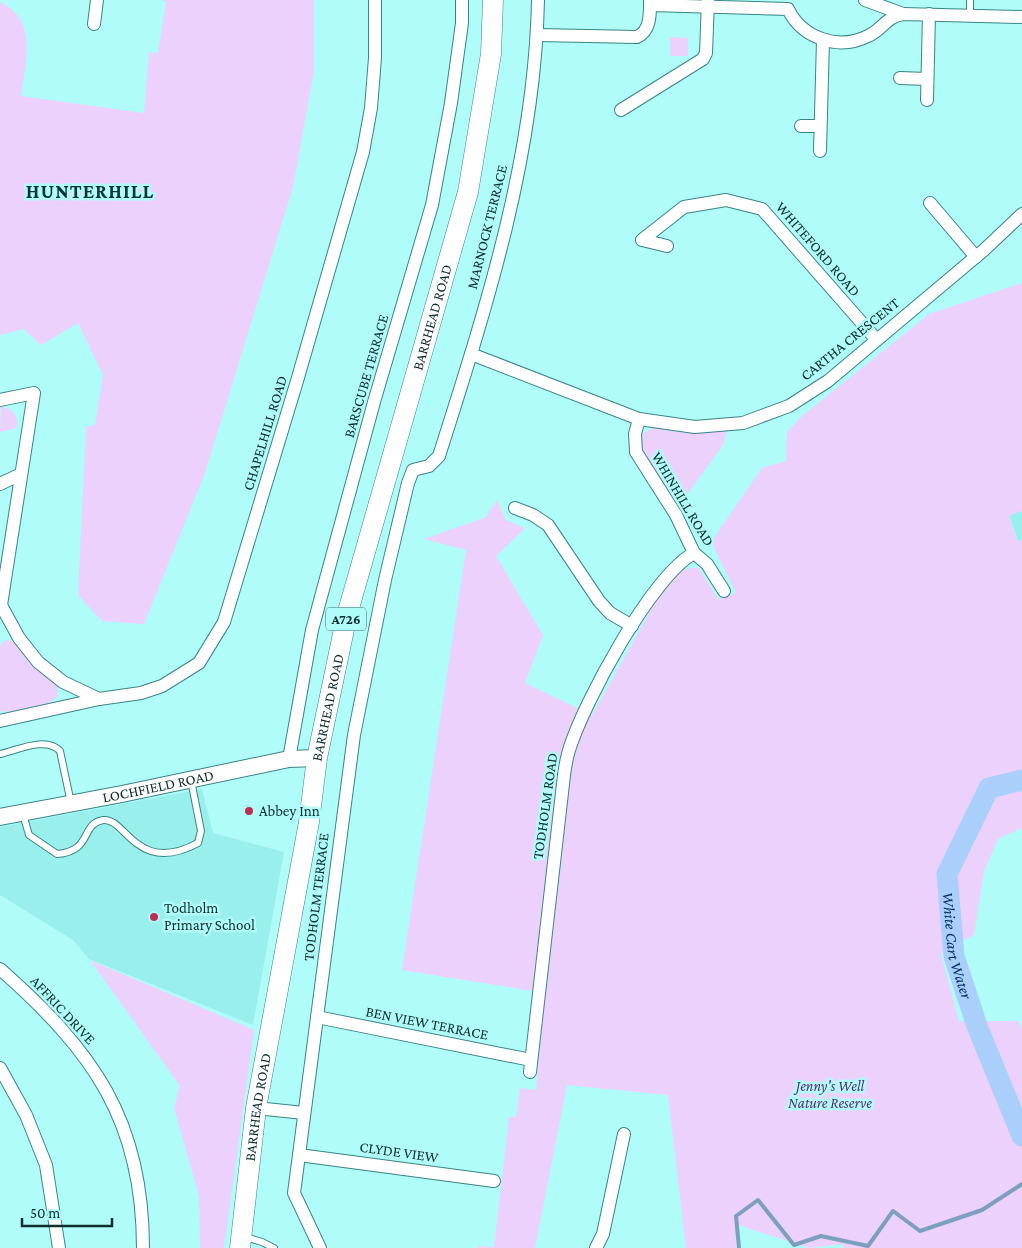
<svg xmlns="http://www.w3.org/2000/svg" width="1022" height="1248" font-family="'Crimson Pro',serif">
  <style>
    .built { fill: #99efec }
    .green { fill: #ecd1fd }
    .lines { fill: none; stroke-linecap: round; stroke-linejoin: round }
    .stream { stroke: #7c9fbd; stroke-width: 4 }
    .river { stroke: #abcffb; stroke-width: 21 }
    .service-casing { stroke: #398583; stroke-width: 8 }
    .minor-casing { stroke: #398583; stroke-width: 14 }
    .tertiary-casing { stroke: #398583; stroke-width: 18 }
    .primary-casing { stroke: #398583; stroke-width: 21 }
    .service { stroke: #fff; stroke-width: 6 }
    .minor { stroke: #fff; stroke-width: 12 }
    .tertiary { stroke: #fff; stroke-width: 16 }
    .primary { stroke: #fff; stroke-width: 20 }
    .poi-dot { fill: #be2e4f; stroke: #b0fcf9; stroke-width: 2 }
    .labels { text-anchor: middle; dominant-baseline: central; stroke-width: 5; stroke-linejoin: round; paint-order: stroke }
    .shield { fill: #b0fcf9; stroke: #3f6c6a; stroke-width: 1 }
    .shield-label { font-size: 14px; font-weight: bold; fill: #0e2e2d }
    .street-label { font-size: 15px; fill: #0e2e2d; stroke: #b0fcf9 }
    .poi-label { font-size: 15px; fill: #0e2e2d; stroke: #b0fcf9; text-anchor: start }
    .park-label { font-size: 15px; font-style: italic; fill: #5c2e73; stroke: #b0fcf9 }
    .water-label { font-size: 16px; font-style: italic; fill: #002f5e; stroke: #b0fcf9 }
    .district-label { font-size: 20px; font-weight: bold; letter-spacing: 1px; fill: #0c3635; stroke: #b0fcf9 }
  </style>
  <rect width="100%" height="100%" fill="#b0fcf9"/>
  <g class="built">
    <path d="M 1022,511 L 1022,541 L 1018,540 L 1009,515 Z"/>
    <path d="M 202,789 L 213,833 L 284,852 L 253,1025 L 89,959 L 73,940 L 0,895 L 0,827 Z"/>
  </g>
  <g class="green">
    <path d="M 161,0 L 314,0 L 314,71 L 293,187 L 205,473 L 144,624 L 102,621 L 78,595 L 86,427 L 95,425 L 103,375 L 78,323 L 41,345 L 24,329 L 0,335 L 0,2 C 39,20 25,63 21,96 L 144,113 L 149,52 L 158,53 L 166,2 Z"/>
    <path d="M 670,37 L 688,38 L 688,56 L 670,56 Z"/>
    <path d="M 1022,283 L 1022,511 L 1009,516 L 1017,540 L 1022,541 L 1022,828 L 998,839 L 984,871 L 974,935 L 941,954 L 959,1021 L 1018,1021 L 1022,1030 L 1022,1248 L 844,1248 L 843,1244 L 809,1248 L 735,1224 L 736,1248 L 686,1248 L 668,1095 L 567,1085 L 535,1248 L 479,1248 L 478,1246 L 494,1247 L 509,1117 L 516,1117 L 520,1088 L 536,1090 L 545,993 L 402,970 L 466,550 L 424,539 L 486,517 L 497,500 L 506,520 L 525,528 L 496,556 L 543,635 L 525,683 L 592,715 L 665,585 C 675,575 685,566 699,568 L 718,599 L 736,593 L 711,542 L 762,468 L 786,461 L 787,432 L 803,415 L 929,314 Z"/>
    <path d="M 1,406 C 13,410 19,415 17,428 L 0,432 Z"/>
    <path d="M 654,427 L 691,433 L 727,431 L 723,445 L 678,507 L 641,448 L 642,434 Z"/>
    <path d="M 5,640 L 15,642 L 31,664 L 57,685 L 58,696 C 46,708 16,714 0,711 L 0,646 Z"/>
    <path d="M 90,960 L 254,1030 L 224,1248 L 200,1248 L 199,1196 L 174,1108 L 180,1086 Z"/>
  </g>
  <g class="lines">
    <path class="stream" d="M 739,1248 L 736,1216 L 758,1200 L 794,1245 L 821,1236 L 868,1246 L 893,1211 L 920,1231 L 982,1210 L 1022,1184"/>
    <path class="river" id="s1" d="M 1022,780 L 989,788 L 947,874 L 954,956 L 977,1026 L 1022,1136"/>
    <defs>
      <g id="service">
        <path d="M 970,15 L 970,0"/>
        <path d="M 0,754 C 18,750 46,736 60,751 L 71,803"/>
        <path d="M 23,814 L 29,835 L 57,854 C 93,851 80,824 103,820 C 126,817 136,876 198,843 L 201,831 L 191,780"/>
        <path d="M 245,1237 L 262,1242 L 274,1248"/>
      </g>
      <g id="minor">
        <path d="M 865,0 L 903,14"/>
        <path d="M 650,5 L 788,9 C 802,38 838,51 868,36 C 882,30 887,16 903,14 L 1022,17"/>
        <path d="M 94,24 L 97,0"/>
        <path d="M 537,35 L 637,37 C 651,31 650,13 650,0"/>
        <path d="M 900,78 L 927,79"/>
        <path d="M 927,100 L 929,14"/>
        <path d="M 621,110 L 703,59 L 706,53 L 708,0"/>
        <path d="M 801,126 L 820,126"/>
        <path d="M 820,151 L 823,40"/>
        <path d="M 930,203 L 976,257"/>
        <path d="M 667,246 L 642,240 L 684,207 L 726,200 L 762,209 L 876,339"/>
        <path d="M 471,354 L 639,419 L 695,427 L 743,423 L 789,406 L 828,381 L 984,250 L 1022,214"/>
        <path d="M 0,400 L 34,393 L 1,605 L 19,638 L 38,662 L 63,682 L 99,699"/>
        <path d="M 639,419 L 635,434 L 636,452 L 676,515 L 694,553 L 707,564 L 724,591"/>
        <path d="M 0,484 L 19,475"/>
        <path d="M 515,508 L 533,515 L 548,525 L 599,601 L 610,613 L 632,626"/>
        <path d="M 0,721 L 99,699 L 141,693 L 162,686 L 199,663 L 224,622 L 297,381 L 363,152 L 371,108 L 375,58 L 375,0"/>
        <path d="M 289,759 L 312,630 L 374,402 L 432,205 L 451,103 L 462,23 L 462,0"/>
        <path d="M 0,969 C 93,1051 143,1120 143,1248"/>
        <path d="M 317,1017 L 531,1060"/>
        <path d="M 0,1068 L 26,1115 L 46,1165 L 59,1248"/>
        <path d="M 530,1072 L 563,784 C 564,772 566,761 569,750 C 584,702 651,577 694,553"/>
        <path d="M 256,1108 L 304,1113"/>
        <path d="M 299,1155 L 494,1181"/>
        <path d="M 320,1248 L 294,1193 L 354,735 L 385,580 L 408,483 L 413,470 L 429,466 L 439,456 C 486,308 535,157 538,0"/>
        <path d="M 596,1248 L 603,1234 L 624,1134"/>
      </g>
      <g id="tertiary">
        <path id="s2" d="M 0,817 L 122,794 L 289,759 L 317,758"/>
      </g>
      <g id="primary">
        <path id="s3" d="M 240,1248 L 256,1108 L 309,822 L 317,758 L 347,615 L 468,192 L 491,54 L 493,0"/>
      </g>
    </defs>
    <use href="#service" class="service-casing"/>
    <use href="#minor" class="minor-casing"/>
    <use href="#tertiary" class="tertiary-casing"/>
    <use href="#primary" class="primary-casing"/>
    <use href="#service" class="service"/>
    <use href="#minor" class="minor"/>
    <use href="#tertiary" class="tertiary"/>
    <use href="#primary" class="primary"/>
  </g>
  <g class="poi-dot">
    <circle cx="249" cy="811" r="5"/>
    <circle cx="154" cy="917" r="5"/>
  </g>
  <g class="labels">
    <rect class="shield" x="326" y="607.5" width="40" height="23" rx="4"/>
    <g class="shield-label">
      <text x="346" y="619">A726</text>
    </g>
    <g class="street-label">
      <text transform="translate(487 227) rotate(-76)">MARNOCK TERRACE</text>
      <text transform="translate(818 249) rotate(49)">WHITEFORD ROAD</text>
      <text stroke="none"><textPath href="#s3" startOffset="952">BARRHEAD ROAD</textPath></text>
      <text transform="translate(850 339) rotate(-39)">CARTHA CRESCENT</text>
      <text transform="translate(366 376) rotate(-74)">BARSCUBE TERRACE</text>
      <text transform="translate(265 433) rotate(-73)">CHAPELHILL ROAD</text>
      <text transform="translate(683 499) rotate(59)">WHINHILL ROAD</text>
      <text stroke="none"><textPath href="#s3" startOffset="548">BARRHEAD ROAD</textPath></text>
      <text stroke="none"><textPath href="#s2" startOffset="161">LOCHFIELD ROAD</textPath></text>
      <text transform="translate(545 806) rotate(-82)">TODHOLM ROAD</text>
      <text transform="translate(316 897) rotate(-83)">TODHOLM TERRACE</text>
      <text transform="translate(63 1010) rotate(47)">AFFRIC DRIVE</text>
      <text transform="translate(427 1023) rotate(11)">BEN VIEW TERRACE</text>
      <text stroke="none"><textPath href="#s3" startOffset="142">BARRHEAD ROAD</textPath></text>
      <text transform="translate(399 1152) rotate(8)">CLYDE VIEW</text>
    </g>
    <g class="poi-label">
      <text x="259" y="811">Abbey Inn</text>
      <text x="164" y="908">Todholm<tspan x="164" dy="17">Primary School</tspan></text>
    </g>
    <g class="park-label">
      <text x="830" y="1086">Jenny's Well<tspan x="830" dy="17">Nature Reserve</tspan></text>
    </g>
    <g class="water-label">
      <text stroke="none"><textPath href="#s1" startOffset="202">White Cart Water</textPath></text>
    </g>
    <g class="district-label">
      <text x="90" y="191">HUNTERHILL</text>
    </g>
  </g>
  <path d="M22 1218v8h90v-8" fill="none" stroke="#0e2e2d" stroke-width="2.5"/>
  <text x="30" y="1218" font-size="15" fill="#0e2e2d" stroke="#b0fcf9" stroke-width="4" paint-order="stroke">50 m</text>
</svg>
